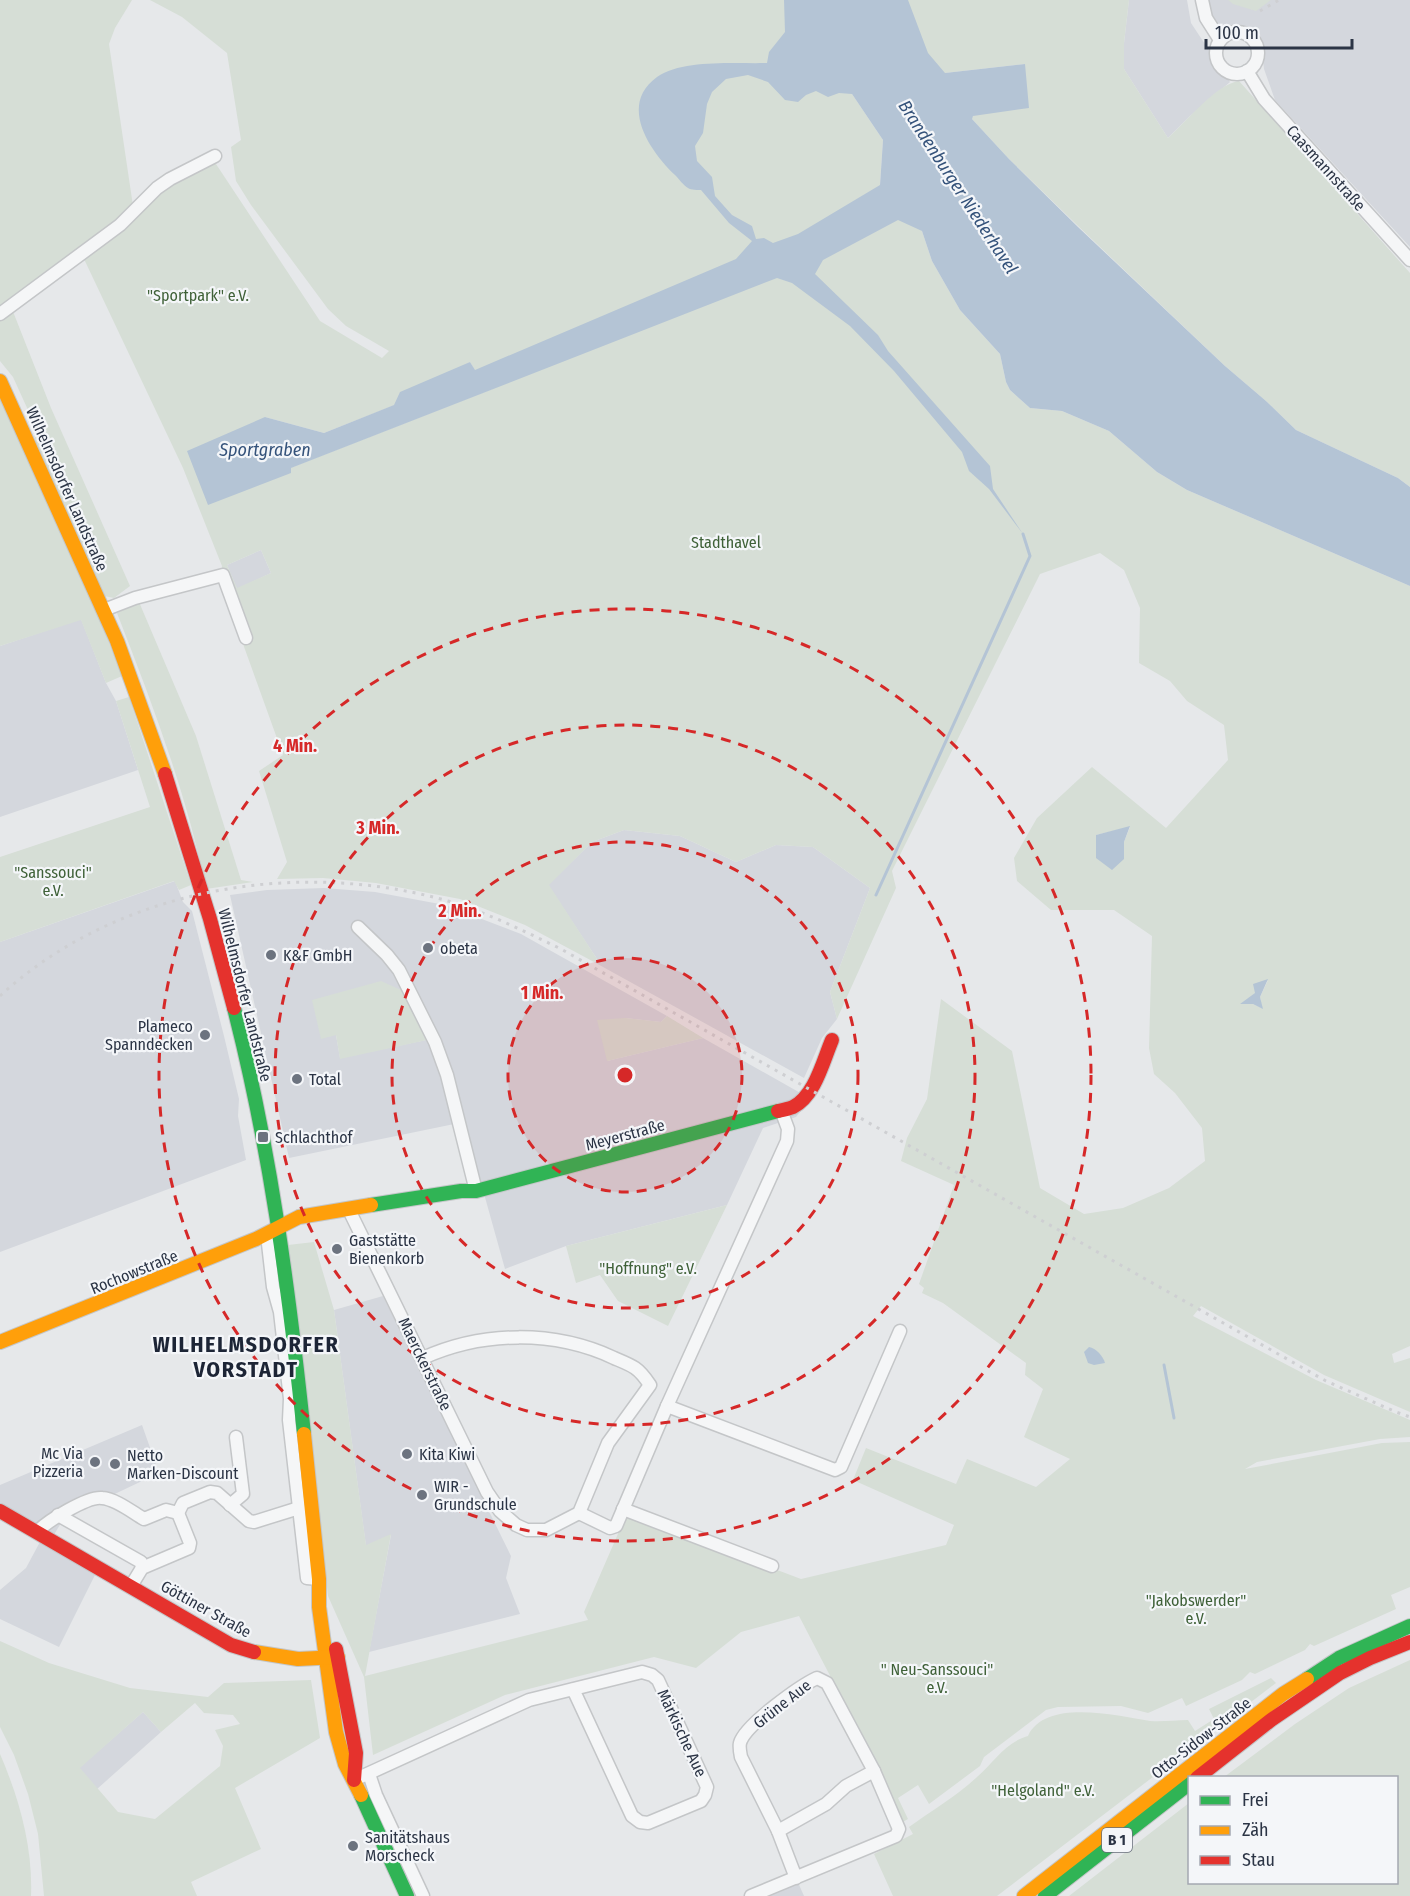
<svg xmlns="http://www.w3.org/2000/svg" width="1410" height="1896" font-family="'Fira Sans Condensed',sans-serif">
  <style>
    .built { fill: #d4d7dd; fill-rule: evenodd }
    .green { fill: #d6ded6; fill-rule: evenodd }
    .water { fill: #b4c4d5; fill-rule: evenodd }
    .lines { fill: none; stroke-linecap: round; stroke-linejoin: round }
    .stream { stroke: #b4c4d5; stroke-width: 3 }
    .street-casing { stroke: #c4c6c8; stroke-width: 15 }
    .fast-casing { stroke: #c4c6c8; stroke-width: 16 }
    .slow-casing { stroke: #c4c6c8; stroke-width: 16 }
    .jam-casing { stroke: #c4c6c8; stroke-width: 16 }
    .street { stroke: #f5f6f7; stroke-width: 12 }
    .fast { stroke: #30b455; stroke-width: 14 }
    .slow { stroke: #ff9f0a; stroke-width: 14 }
    .jam { stroke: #e5322d; stroke-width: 14 }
    .rail { stroke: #cecfd2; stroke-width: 3; stroke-dasharray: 3 6; stroke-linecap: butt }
    .ring { fill: none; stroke: #d62828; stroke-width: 3; stroke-dasharray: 10 8 }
    .poi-dot { fill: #6c737f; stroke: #f4f6f9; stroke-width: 2 }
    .labels { text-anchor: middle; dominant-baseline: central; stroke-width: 4.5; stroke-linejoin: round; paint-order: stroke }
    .shield { fill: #f4f6f9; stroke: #676e7b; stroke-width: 1.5 }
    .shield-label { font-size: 15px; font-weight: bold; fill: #2b3445 }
    .street-label { font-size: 16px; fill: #2b3445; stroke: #f4f6f9 }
    .park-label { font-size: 16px; fill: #3f6138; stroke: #f4f6f9 }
    .poi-label { font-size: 16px; fill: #2b3445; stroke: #f4f6f9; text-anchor: start }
    .water-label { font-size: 18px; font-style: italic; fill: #34527a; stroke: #f4f6f9 }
    .district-label { font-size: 22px; font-weight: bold; letter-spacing: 1.5px; fill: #1d2536; stroke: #f4f6f9 }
    .centre { fill: #d62828; stroke: #f4f6f9; stroke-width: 3 }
    .ring-label { font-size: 18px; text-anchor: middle; font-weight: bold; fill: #d62828; stroke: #f4f6f9; stroke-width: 4.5; stroke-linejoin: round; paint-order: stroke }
  </style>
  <rect width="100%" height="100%" fill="#e6e8ea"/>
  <g class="built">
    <path d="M 1129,0 L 1187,0 L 1191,23 L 1230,82 L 1190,116 L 1168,138 L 1124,69 L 1124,43 Z"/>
    <path d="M 1203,0 L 1410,0 L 1410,247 L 1275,100 L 1264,69 L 1260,34 L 1221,39 Z"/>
    <path d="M 261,550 L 271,573 L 237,589 L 227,565 Z"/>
    <path d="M 81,619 L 106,683 L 116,701 L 138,770 L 0,817 L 0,646 Z"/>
    <path d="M 624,830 L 680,836 L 736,862 L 776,845 L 813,847 L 870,888 L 830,992 L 837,1019 L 822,1038 L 804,1078 L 594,962 L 597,959 L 548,885 L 592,842 Z"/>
    <path d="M 175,881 L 183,902 L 192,911 L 224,1036 L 239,1099 L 238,1116 L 246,1160 L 0,1252 L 0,942 Z"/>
    <path d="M 324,888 L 375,892 L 445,905 L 521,934 L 667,1016 L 661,1022 L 625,1018 L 607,1061 L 703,1038 L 811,1099 L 796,1117 L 763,1128 L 727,1205 L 566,1246 L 505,1269 L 464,1122 L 289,1158 L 230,895 L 267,890 ZM 336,1035 L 426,1040 L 340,1058 Z"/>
    <path d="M 383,1296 L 511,1556 L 506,1578 L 520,1614 L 369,1652 L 391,1535 L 366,1546 L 334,1310 Z"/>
    <path d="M 142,1425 L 159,1473 L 64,1518 L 49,1543 L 98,1569 L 59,1647 L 0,1619 L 0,1590 L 26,1568 L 41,1540 L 0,1516 L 0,1485 Z"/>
    <path d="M 143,1712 L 161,1732 L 97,1789 L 79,1768 Z"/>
    <path d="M 796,1878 L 804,1896 L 751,1896 Z"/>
  </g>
  <g class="green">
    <path d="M 0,0 L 132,0 L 115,28 L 109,44 L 133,206 L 120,221 L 0,311 Z"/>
    <path d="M 150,0 L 1129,0 L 1124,43 L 1124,69 L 1168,138 C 1186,122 1216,84 1239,81 L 1410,273 L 1410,487 L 1398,478 L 1296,430 L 1266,401 L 1225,366 L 1078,226 L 1009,159 L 971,118 L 1025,64 L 945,73 L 852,94 L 883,140 L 880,184 L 922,231 L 932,261 L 960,310 L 1000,354 L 1006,382 L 1010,390 L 1030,408 L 1062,411 L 1109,431 L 1157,472 L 1187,490 L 1410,586 L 1410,1346 L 1392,1354 L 1394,1363 L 1410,1358 L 1410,1412 L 1324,1375 L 1201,1306 L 1193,1316 L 1316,1380 L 1410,1420 L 1410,1437 L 1380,1439 L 1257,1462 L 1245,1469 L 1382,1443 L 1410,1442 L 1410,1587 L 1391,1595 L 1396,1609 L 1314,1646 L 1310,1644 L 1305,1650 L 1255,1674 L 1250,1672 L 1242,1680 L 1186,1706 L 1182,1698 L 1148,1713 L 1121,1706 L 1058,1707 L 1046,1710 L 984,1757 L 980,1766 L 929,1804 L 918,1785 L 898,1798 L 908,1819 L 901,1823 L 880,1772 L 799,1616 L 741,1632 L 696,1668 L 654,1657 L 505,1695 L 373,1755 L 364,1677 L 328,1596 L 300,1329 L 288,1245 L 314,1242 L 334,1310 L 366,1545 L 391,1534 L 365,1676 L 588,1620 L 584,1612 L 627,1513 L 801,1579 L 946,1545 L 954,1525 L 853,1480 L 866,1448 L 956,1484 L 967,1459 L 1036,1487 L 1070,1459 L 1024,1437 L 1043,1389 L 1025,1375 L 1026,1363 L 943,1303 L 922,1293 L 924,1288 L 919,1284 L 954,1185 L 901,1161 L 907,1138 L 927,1099 L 941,999 L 1012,1051 L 1040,1188 L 1084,1214 L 1123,1208 L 1169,1188 L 1205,1161 L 1202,1128 L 1175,1093 L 1154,1074 L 1149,1048 L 1152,936 L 1114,910 L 1051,910 L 1017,881 L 1014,858 L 1037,818 L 1092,767 L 1166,828 L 1228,760 L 1224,725 L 1187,701 L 1170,681 L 1139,663 L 1140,608 L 1124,570 L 1100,553 L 1040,574 L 892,871 L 896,888 L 837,1019 L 830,992 L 870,888 L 813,847 L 776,845 L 736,862 L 680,836 L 624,830 L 592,842 L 549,885 L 597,959 L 594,962 L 525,925 L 460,899 L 376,883 L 323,878 L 277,879 L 287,862 L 259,771 L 283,755 L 221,583 L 222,566 L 183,468 L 84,259 L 173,182 L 214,161 L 320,321 L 382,358 L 389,351 L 346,326 L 328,309 L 251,205 L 236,181 L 231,147 L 241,140 L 227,53 L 182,17 ZM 470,362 L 475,371 L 484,367 L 492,389 L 290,468 L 265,417 L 324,433 L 395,405 ZM 261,550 L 271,573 L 237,588 L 227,565 ZM 1130,827 L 1124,842 L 1124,859 L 1096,835 ZM 1268,980 L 1260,997 L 1262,1008 L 1253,1004 L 1255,993 Z"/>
    <path d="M 1228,0 L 1271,0 L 1256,11 L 1233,4 Z"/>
    <path d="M 12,309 L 51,408 L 130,586 L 114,598 L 104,596 L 38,451 L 28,410 L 13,377 L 0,361 L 0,317 Z"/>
    <path d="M 0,397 L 97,612 L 122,676 L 106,683 L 81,620 L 0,646 Z"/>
    <path d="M 139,602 L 196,736 L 241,880 L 253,882 L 206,889 C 187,794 152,703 117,613 Z"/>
    <path d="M 129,697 L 191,885 L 179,890 L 174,881 L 0,942 L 0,857 L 150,807 L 116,701 Z"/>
    <path d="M 381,981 L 401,990 L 427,1040 L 340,1059 L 336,1035 L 321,1039 L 312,1000 Z"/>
    <path d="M 667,1016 L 703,1038 L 607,1061 L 597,1020 L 625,1018 L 661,1022 Z"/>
    <path d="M 727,1205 L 668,1326 L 618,1301 L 600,1275 L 576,1283 L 566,1246 Z"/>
    <path d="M 0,1641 L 49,1663 L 130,1688 L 208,1697 L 224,1683 L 311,1680 L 320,1738 L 235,1788 L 261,1849 L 191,1882 L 197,1896 L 44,1896 L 38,1834 L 28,1794 L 14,1755 L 0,1727 ZM 195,1703 L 204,1713 L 233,1715 L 240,1724 L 215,1730 L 223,1746 L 220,1766 L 155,1819 L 118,1812 L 80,1768 L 143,1712 L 161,1732 Z"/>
    <path d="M 1410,1660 L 1410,1896 L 1069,1896 L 1189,1803 L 1190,1882 L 1396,1882 L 1396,1778 L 1224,1777 L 1295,1724 L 1349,1688 Z"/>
    <path d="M 1271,1678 L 1276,1683 L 997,1896 L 893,1896 L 874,1854 L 913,1834 L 909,1827 C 931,1811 957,1796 977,1777 C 994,1762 1006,1742 1028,1736 C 1046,1698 1117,1716 1150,1721 C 1162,1722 1176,1720 1188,1720 L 1195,1731 L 1214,1719 L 1209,1709 Z"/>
    <path d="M 0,1754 C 19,1798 33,1847 31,1896 L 0,1896 Z"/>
  </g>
  <g class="water">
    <path d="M 784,0 L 908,0 L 928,53 L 945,73 L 1025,64 L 1029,108 L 973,116 L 972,119 L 1009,159 L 1078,227 L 1225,366 L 1266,401 L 1296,430 L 1398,478 L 1410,487 L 1410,586 L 1187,490 L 1157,472 L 1109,431 L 1062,411 L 1030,408 L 1010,390 L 1006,382 L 1000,354 L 960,310 L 932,261 L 922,231 L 898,220 L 823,260 L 815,274 L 878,335 L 888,351 L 990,466 L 993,489 L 1023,534 L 989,489 L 969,471 L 962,452 L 894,371 L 850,326 L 792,283 L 777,278 L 291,468 L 291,473 L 208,505 L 187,451 L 265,417 L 324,433 L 394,405 L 400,392 L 470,362 L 475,370 L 736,259 L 752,241 L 729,223 L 701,190 C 698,190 691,190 688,188 C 683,185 679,179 675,175 C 650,151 618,105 657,77 C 683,59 736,64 767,63 L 769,52 L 785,32 ZM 748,75 L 768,82 L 785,100 L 798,102 L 806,95 L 816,91 L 828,97 L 839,93 L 852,94 L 883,140 L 880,185 L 798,234 L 773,243 L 764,238 L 756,239 L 752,226 L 732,215 L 715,196 L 712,177 L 697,161 L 695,146 L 703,133 L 707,104 L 712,92 L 726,79 Z"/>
    <path d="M 1130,826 L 1124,842 L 1124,859 L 1112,870 L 1096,858 L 1096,835 Z"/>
    <path d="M 1268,979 L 1260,997 L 1263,1009 L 1253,1004 L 1240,1004 L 1255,993 L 1253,984 Z"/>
    <path d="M 1089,1347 C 1096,1348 1103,1356 1105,1363 L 1094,1365 L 1088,1363 L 1084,1352 Z"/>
  </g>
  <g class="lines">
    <g class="stream">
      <path d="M 876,895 L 1030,556 L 1023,534"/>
      <path d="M 1164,1365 L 1174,1418"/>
    </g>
    <defs>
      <g id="street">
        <path d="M 1202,0 L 1206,18 L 1220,40"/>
        <circle cx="1237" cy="53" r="21"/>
        <path d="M 1247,71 L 1264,99 L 1410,260"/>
        <path d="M 0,314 L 120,225 L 157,188 L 170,179 L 215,156"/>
        <path d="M 104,610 L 135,598 L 223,575 L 246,638"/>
        <path d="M 358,927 L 387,955 L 399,970 L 435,1042 L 447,1075 L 476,1191"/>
        <path d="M 349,1210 L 487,1492 L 500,1511 L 516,1525 L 527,1530 L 546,1530 L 579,1513 L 608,1443 L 650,1385 C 646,1379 641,1372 635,1368 C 629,1364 621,1361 614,1358 C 554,1330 483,1331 423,1358"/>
        <path d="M 267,1235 L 273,1287 L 280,1312 L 290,1399 L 289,1420 L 307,1578 L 319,1579"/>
        <path d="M 667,1406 L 787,1141 L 788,1129 L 781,1110"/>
        <path d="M 230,1505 L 243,1494 L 236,1437"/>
        <path d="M 623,1509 L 772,1566"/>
        <path d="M 579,1513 L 610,1528 L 616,1526 L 667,1406 L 835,1470 L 841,1467 L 900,1331"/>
        <path d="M 58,1515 L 141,1562 L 142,1568"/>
        <path d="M 37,1532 C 47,1521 88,1496 102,1498 C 116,1499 132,1512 144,1519 L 166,1510 L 178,1513 L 183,1503 L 210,1492 L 217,1493 L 249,1521 L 254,1522 L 299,1508"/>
        <path d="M 131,1586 L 142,1568 L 189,1548 L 190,1543 L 178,1513"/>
        <path d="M 369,1774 L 376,1795 L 423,1896"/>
        <path d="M 354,1780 L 529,1700 L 642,1672 L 652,1675 L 658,1680 L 707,1787 L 705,1795 L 701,1801 L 648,1823 L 640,1822 L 632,1816 L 573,1689"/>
        <path d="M 778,1831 L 826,1804 L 846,1786 L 874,1771"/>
        <path d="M 751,1896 L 896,1836 L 899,1829 L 874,1771 L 827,1683 L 817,1678 C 800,1686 745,1725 740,1743 C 739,1747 740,1752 741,1757 L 778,1831 L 796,1878"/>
      </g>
      <g id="fast">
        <path d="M 234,1008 C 270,1148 289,1290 304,1434"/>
        <path d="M 371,1205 L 461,1191 L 476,1191 L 778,1111"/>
        <path d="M 1307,1679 L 1339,1658 L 1410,1626"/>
        <path d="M 361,1795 L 407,1896"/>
        <path d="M 1045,1896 L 1190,1783"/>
      </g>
      <g id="slow">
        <path d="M 0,381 L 117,641 L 165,774"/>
        <path d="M 0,1342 L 256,1239 L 299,1217 L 371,1205"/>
        <path d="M 304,1434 L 319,1579 L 319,1607 L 336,1732 L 345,1764 L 361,1795"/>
        <path d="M 254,1652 L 298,1659 L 338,1657"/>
        <path d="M 1024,1896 L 1283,1694 L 1307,1679"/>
      </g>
      <g id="jam">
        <path d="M 165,774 L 210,919 L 234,1008"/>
        <path d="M 778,1111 C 783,1110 788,1109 793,1107 C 815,1096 823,1061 832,1040"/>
        <path d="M 0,1511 L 231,1645 L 254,1652"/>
        <path d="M 336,1649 L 356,1753 L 354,1780"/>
        <path d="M 1197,1778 L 1271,1720 L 1340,1673 L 1370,1658 L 1410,1642"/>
      </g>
    </defs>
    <use href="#street" class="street-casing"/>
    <use href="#fast" class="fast-casing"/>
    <use href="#slow" class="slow-casing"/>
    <use href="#jam" class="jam-casing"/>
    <use href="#street" class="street"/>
    <use href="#fast" class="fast"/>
    <use href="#slow" class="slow"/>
    <use href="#jam" class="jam"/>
    <g class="rail">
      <path d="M 1260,11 L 1279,0"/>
      <path d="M 0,996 C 117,888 297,858 448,901 C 488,913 524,931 561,949 L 1326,1381 L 1396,1412 L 1410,1417"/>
    </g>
  </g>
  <circle cx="625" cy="1075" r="117" fill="#d62828" fill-opacity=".12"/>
  <g class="ring">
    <circle cx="625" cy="1075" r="117"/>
    <circle cx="625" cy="1075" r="233"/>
    <circle cx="625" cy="1075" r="350"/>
    <circle cx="625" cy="1075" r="466"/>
  </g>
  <g class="poi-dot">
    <circle cx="428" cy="948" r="6"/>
    <circle cx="271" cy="955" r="6"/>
    <circle cx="205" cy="1035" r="6"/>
    <circle cx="297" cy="1079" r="6"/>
    <rect x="257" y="1131" width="12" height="12" rx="3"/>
    <circle cx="337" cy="1249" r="6"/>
    <circle cx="407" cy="1454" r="6"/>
    <circle cx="95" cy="1462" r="6"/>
    <circle cx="115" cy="1464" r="6"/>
    <circle cx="422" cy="1495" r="6"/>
    <circle cx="353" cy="1846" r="6"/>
  </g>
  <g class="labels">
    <rect class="shield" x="1102" y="1828" width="30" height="24" rx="4.5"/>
    <g class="shield-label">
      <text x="1117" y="1840">B 1</text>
    </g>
    <g class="street-label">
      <text transform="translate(1326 168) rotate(48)">Caasmannstraße</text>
      <text transform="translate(67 489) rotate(66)">Wilhelmsdorfer Landstraße</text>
      <text transform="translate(245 995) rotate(76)">Wilhelmsdorfer Landstraße</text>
      <text transform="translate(625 1135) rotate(-15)">Meyerstraße</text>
      <text transform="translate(134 1272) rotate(-22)">Rochowstraße</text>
      <text transform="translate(425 1364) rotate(64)">Maerckerstraße</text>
      <text transform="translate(206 1609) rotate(29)">Göttiner Straße</text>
      <text transform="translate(782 1704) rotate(-38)">Grüne Aue</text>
      <text transform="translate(682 1733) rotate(65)">Märkische Aue</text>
      <text transform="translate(1201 1738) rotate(-38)">Otto-Sidow-Straße</text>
    </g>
    <g class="park-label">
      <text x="198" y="295">"Sportpark" e.V.</text>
      <text x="726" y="542">Stadthavel</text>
      <text x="53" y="872">"Sanssouci"<tspan x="53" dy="18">e.V.</tspan></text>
      <text x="648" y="1268">"Hoffnung" e.V.</text>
      <text x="1196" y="1600">"Jakobswerder"<tspan x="1196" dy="18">e.V.</tspan></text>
      <text x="937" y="1669">" Neu-Sanssouci"<tspan x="937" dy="18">e.V.</tspan></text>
      <text x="1043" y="1790">"Helgoland" e.V.</text>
    </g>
    <g class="poi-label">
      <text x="440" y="948">obeta</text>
      <text x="283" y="955">K&amp;F GmbH</text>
      <text x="193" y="1026" text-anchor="end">Plameco<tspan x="193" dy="18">Spanndecken</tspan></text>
      <text x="309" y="1079">Total</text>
      <text x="275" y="1137">Schlachthof</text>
      <text x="349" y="1240">Gaststätte<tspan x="349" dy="18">Bienenkorb</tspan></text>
      <text x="83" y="1453" text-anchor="end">Mc Via<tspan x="83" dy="18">Pizzeria</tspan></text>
      <text x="419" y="1454">Kita Kiwi</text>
      <text x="127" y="1455">Netto<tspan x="127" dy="18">Marken-Discount</tspan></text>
      <text x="434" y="1486">WIR -<tspan x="434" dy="18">Grundschule</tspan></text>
      <text x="365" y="1837">Sanitätshaus<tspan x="365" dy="18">Morscheck</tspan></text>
    </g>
    <g class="water-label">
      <text transform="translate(958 187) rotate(57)">Brandenburger Niederhavel</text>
      <text x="265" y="450">Sportgraben</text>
    </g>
    <g class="district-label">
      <text x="246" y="1344">WILHELMSDORFER<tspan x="246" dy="25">VORSTADT</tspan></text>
    </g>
  </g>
  <circle cx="625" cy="1075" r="9" class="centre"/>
  <g class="ring-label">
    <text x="295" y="752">4 Min.</text>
    <text x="378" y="834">3 Min.</text>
    <text x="460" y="917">2 Min.</text>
    <text x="542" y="999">1 Min.</text>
  </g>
  <rect x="1188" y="1776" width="210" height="108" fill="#f4f6f9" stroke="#a4a8b1" stroke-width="1.5"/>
  <rect x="1200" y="1796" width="30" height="9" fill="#30b455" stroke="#a4a8b1" stroke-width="1.5"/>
  <text x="1242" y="1806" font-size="18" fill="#2b3445">Frei</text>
  <rect x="1200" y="1826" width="30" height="9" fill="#ff9f0a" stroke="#a4a8b1" stroke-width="1.5"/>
  <text x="1242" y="1836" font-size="18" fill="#2b3445">Zäh</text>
  <rect x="1200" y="1856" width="30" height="9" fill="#e5322d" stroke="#a4a8b1" stroke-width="1.5"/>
  <text x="1242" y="1866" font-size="18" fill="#2b3445">Stau</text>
  <path d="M1206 39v9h146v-9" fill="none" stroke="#2b3445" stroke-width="3"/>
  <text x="1215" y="39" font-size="18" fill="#2b3445" stroke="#f4f6f9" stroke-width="4.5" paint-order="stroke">100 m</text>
</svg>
